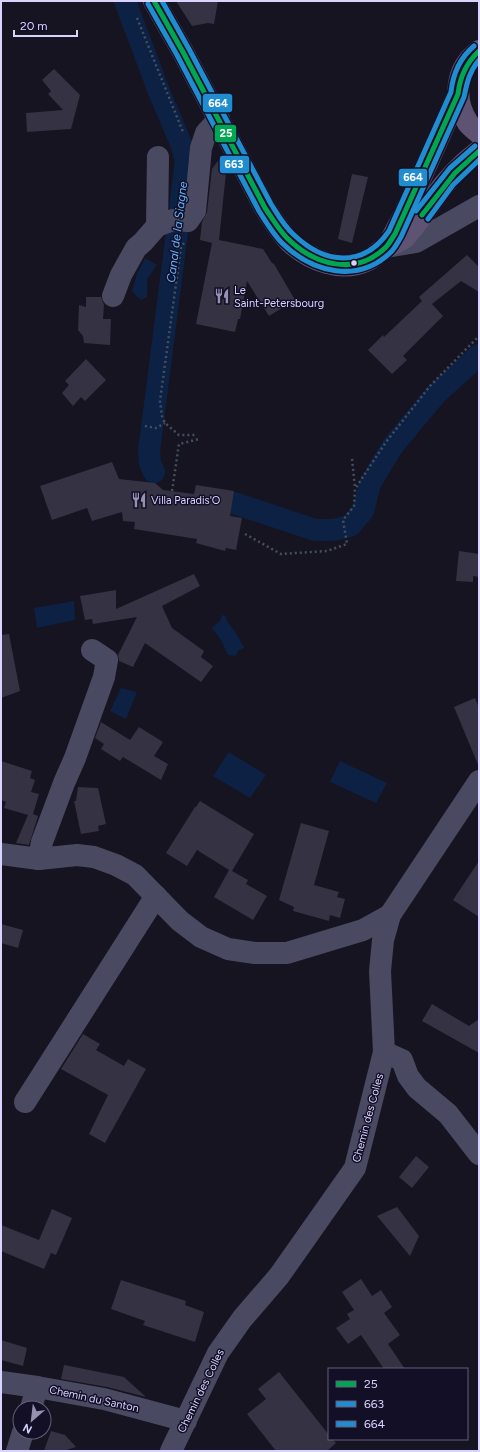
<svg xmlns="http://www.w3.org/2000/svg" width="480" height="1452" font-family="Figtree,sans-serif">
  <style>
    .water { fill: #0d2144 }
    .lines { fill: none; stroke-linecap: round; stroke-linejoin: round }
    .canal { stroke: #0d2144; stroke-width: 22 }
    .building { fill: #343243 }
    .path { stroke: #44505f; stroke-width: 2.5; stroke-dasharray: 2 3; stroke-linecap: butt }
    .minor { stroke: #4a4962; stroke-width: 22 }
    .major { stroke: #5e5373; stroke-width: 22 }
    .bus-1-casing { stroke: #130f26; stroke-width: 8 }
    .bus-2-casing { stroke: #130f26; stroke-width: 8 }
    .bus-3-casing { stroke: #130f26; stroke-width: 8 }
    .bus-1 { stroke: #00a651; stroke-width: 5 }
    .bus-2 { stroke: #208dd0; stroke-width: 5 }
    .bus-3 { stroke: #208dd0; stroke-width: 5 }
    .bus-dot { fill: #d9d4ff; stroke: #130f26; stroke-width: 1.5 }
    .labels { text-anchor: middle; dominant-baseline: central; stroke-width: 3; stroke-linejoin: round; paint-order: stroke }
    .poi-label { font-size: 11px; fill: #d9d4ff; stroke: #130f26; text-anchor: start }
    .street-label { font-size: 11px; fill: #d9d4ff; stroke: #130f26 }
    .water-label { font-size: 12px; font-style: italic; fill: #62b6ff; stroke: #130f26 }
    .line-badge { stroke: #130f26; stroke-width: 1.5 }
    .badge-label { font-size: 11px; text-anchor: middle; font-weight: bold; fill: #fff }
  </style>
  <rect width="100%" height="100%" fill="#161421"/>
  <g class="water">
    <path d="M 145,258 L 157,265 L 147,279 L 147,297 L 141,300 L 132,291 L 137,274 Z"/>
    <path d="M 74,601 L 75,620 L 37,628 L 34,608 Z"/>
    <path d="M 222,615 L 226,616 L 227,621 L 236,633 L 244,648 L 238,651 L 236,656 L 228,655 L 221,640 L 212,628 L 220,621 Z"/>
    <path d="M 121,688 L 137,692 L 126,719 L 110,711 Z"/>
    <path d="M 229,752 L 266,775 L 250,798 L 213,776 Z"/>
    <path d="M 340,761 L 387,783 L 376,803 L 330,782 Z"/>
  </g>
  <g class="lines">
    <g class="canal">
      <path d="M 125,1 L 158,89 L 182,146 L 186,162 L 149,451 L 150,463 L 154,472"/>
      <path d="M 234,503 L 315,530 L 333,530 L 350,526 L 363,511 L 370,484 L 392,447 L 436,394 L 479,355"/>
    </g>
  </g>
  <g class="building">
    <path d="M 176,1 L 218,1 L 214,24 L 208,23 L 192,26 Z"/>
    <path d="M 54,69 L 80,95 L 71,129 L 27,132 L 26,113 L 63,110 L 48,94 L 51,91 L 42,80 Z"/>
    <path d="M 223,154 L 227,163 L 219,240 L 263,249 L 272,263 L 274,264 L 295,300 L 269,316 L 247,281 L 240,319 L 238,319 L 235,332 L 196,324 L 212,243 L 200,240 L 202,222 L 207,212 L 212,169 Z"/>
    <path d="M 352,174 L 368,177 L 352,243 L 338,239 Z"/>
    <path d="M 467,255 L 479,267 L 479,292 L 461,281 L 432,304 L 443,316 L 403,356 L 407,360 L 392,374 L 368,350 L 383,335 L 384,337 L 422,301 L 419,297 Z"/>
    <path d="M 86,297 L 101,297 L 104,305 L 103,319 L 111,319 L 110,345 L 84,343 L 83,336 L 78,330 L 79,305 L 86,307 Z"/>
    <path d="M 86,359 L 106,380 L 85,401 L 81,397 L 73,406 L 62,393 L 69,385 L 65,381 Z"/>
    <path d="M 112,462 L 119,479 L 155,483 L 163,490 L 194,494 L 196,485 L 234,491 L 230,516 L 242,518 L 236,550 L 226,548 L 225,551 L 196,543 L 197,539 L 134,529 L 135,522 L 123,521 L 122,512 L 92,521 L 87,508 L 52,520 L 40,486 Z"/>
    <path d="M 459,551 L 479,554 L 479,577 L 473,576 L 473,582 L 456,581 Z"/>
    <path d="M 194,574 L 200,586 L 162,606 L 172,628 L 204,651 L 201,657 L 213,666 L 201,682 L 145,643 L 133,667 L 119,661 L 118,655 L 137,617 L 93,624 L 92,619 L 85,620 L 80,596 L 116,590 L 116,609 Z"/>
    <path d="M 9,634 L 20,691 L 1,698 L 1,635 Z"/>
    <path d="M 475,698 L 479,708 L 479,767 L 454,707 Z"/>
    <path d="M 101,722 L 130,740 L 139,727 L 163,742 L 154,756 L 168,764 L 161,780 L 123,757 L 120,761 L 101,749 L 104,744 L 95,738 Z"/>
    <path d="M 1,761 L 32,771 L 30,778 L 35,780 L 31,792 L 39,794 L 33,814 L 38,816 L 29,845 L 16,843 L 28,815 L 4,808 L 6,802 L 1,800 Z"/>
    <path d="M 78,787 L 98,788 L 106,824 L 98,826 L 99,831 L 81,834 L 74,801 L 76,801 Z"/>
    <path d="M 200,801 L 254,834 L 232,871 L 248,880 L 246,884 L 267,896 L 253,920 L 214,897 L 229,870 L 197,850 L 187,866 L 166,853 L 195,807 L 196,807 Z"/>
    <path d="M 301,823 L 329,831 L 314,885 L 339,892 L 337,897 L 345,899 L 340,918 L 330,915 L 329,921 L 293,911 L 294,907 L 279,900 Z"/>
    <path d="M 479,861 L 479,917 L 453,900 Z"/>
    <path d="M 1,924 L 23,930 L 18,948 L 1,943 Z"/>
    <path d="M 432,1004 L 469,1026 L 479,1019 L 479,1053 L 422,1021 Z"/>
    <path d="M 83,1034 L 100,1044 L 96,1050 L 124,1066 L 128,1059 L 146,1069 L 105,1143 L 89,1134 L 108,1095 L 61,1069 Z"/>
    <path d="M 416,1156 L 429,1167 L 412,1188 L 399,1177 Z"/>
    <path d="M 397,1207 L 419,1236 L 410,1256 L 377,1216 Z"/>
    <path d="M 52,1209 L 72,1218 L 56,1255 L 51,1253 L 44,1269 L 1,1251 L 1,1225 L 39,1240 Z"/>
    <path d="M 361,1279 L 372,1296 L 381,1290 L 392,1307 L 384,1313 L 400,1335 L 388,1344 L 405,1369 L 384,1369 L 361,1335 L 348,1344 L 336,1328 L 350,1319 L 347,1314 L 354,1310 L 342,1292 Z"/>
    <path d="M 121,1280 L 186,1301 L 185,1305 L 204,1312 L 195,1342 L 143,1325 L 145,1321 L 111,1309 Z"/>
    <path d="M 1,1340 L 27,1348 L 23,1366 L 1,1360 Z"/>
    <path d="M 64,1365 L 124,1377 L 146,1397 L 107,1387 L 61,1379 Z"/>
    <path d="M 279,1372 L 329,1435 L 329,1439 L 332,1439 L 336,1443 L 327,1451 L 276,1451 L 247,1414 L 266,1399 L 258,1389 Z"/>
    <path d="M 51,1431 L 65,1435 L 76,1447 L 63,1451 L 44,1451 Z"/>
  </g>
  <g class="lines">
    <g class="path">
      <path d="M 137,18 L 183,132"/>
      <path d="M 184,243 L 181,247 L 160,401 L 162,416 L 165,423 L 179,435 L 196,435"/>
      <path d="M 145,426 L 156,428 L 165,423"/>
      <path d="M 352,459 L 355,488"/>
      <path d="M 172,491 L 179,444 L 199,439"/>
      <path d="M 245,534 L 281,554 L 327,551 L 347,544 L 343,520 L 354,506 L 355,489 L 386,442 L 430,386 L 479,336"/>
    </g>
    <g class="minor">
      <path d="M 157,226 L 158,157"/>
      <path d="M 386,247 L 416,242 L 479,206"/>
      <path d="M 113,296 L 121,275 L 136,248 L 143,242 L 157,226 L 173,220 L 188,221 L 195,211 L 201,148 L 206,133 L 219,119"/>
      <path d="M 1,854 L 39,859 L 77,855 L 94,857 L 116,865 L 135,875 L 180,921 L 201,937 L 228,949 L 255,953 L 287,953 L 363,930 L 390,915"/>
      <path d="M 39,859 L 42,842 L 64,783 L 75,758 L 104,677 L 107,660 L 92,650"/>
      <path d="M 384,1052 L 402,1060 L 408,1076 L 417,1088 L 448,1114 L 479,1154"/>
      <path d="M 25,1102 L 156,896"/>
      <path d="M 1,1382 L 37,1387 L 104,1399 L 186,1421"/>
      <path d="M 31,1408 L 37,1387"/>
      <path d="M 17,1451 L 23,1432"/>
      <path d="M 171,1451 L 218,1353 L 242,1319 L 279,1276 L 355,1168 L 384,1052 L 380,971 L 383,940 L 390,915 L 479,781"/>
    </g>
    <g class="major">
      <path d="M 154,1 L 183,52 L 265,208 C 273,220 280,232 290,242 C 311,261 341,273 368,260 C 374,257 379,251 385,248 C 391,244 399,242 404,238 C 416,226 425,210 435,197 C 447,179 462,164 479,151"/>
      <path d="M 479,51 C 456,68 452,99 468,123 C 471,127 475,130 479,133"/>
      <path d="M 392,238 L 404,215 L 458,94"/>
    </g>
    <defs>
      <g id="bus-1">
        <path d="M 154,1 L 183,52 L 265,208 C 272,218 278,229 287,238 C 314,265 356,277 386,247 C 390,243 392,238 395,234 L 458,94 C 460,76 466,63 479,51"/>
        <path d="M 422,215 L 455,173 L 479,151"/>
      </g>
      <g id="bus-2">
        <path d="M 148,4 L 177,55 L 259,211 C 266,222 273,234 282,243 C 313,273 358,284 391,252 C 395,248 398,242 401,237 L 464,97 C 467,83 469,72 479,60"/>
        <path d="M 428,219 L 453,185 L 479,160"/>
      </g>
      <g id="bus-3">
        <path d="M 162,1 L 189,49 L 271,204 C 278,215 284,226 293,234 C 324,264 363,269 389,231 L 451,92 C 453,73 460,58 474,46"/>
        <path d="M 416,211 L 450,168 L 475,146"/>
      </g>
    </defs>
    <use href="#bus-1" class="bus-1-casing"/>
    <use href="#bus-2" class="bus-2-casing"/>
    <use href="#bus-3" class="bus-3-casing"/>
    <use href="#bus-1" class="bus-1"/>
    <use href="#bus-2" class="bus-2"/>
    <use href="#bus-3" class="bus-3"/>
  </g>
  <defs>
    <symbol id="restaurant-bare" viewBox="-9 -9 18 18"><path d="M-5-6h1v4h1v-4h1v4h1v-4h1v5L-1.5 .5V6h-2V.5L-5-1ZM5-6V6H3V1.5H1.5Q1.5-4 5-6Z" fill="#9591b1" stroke="#130f26" stroke-width="2.5" paint-order="stroke"/></symbol>
  </defs>
  <g fill-rule="evenodd">
    <use href="#restaurant-bare" x="211" y="285" width="22" height="22"/>
    <use href="#restaurant-bare" x="128" y="489" width="22" height="22"/>
  </g>
  <circle class="bus-dot" cx="354" cy="263" r="3.5"/>
  <g class="labels">
    <g class="poi-label">
      <text x="234" y="290">Le<tspan x="234" dy="13">Saint-Petersbourg</tspan></text>
      <text x="151" y="500">Villa Paradis'O</text>
    </g>
    <g class="street-label">
      <text transform="translate(368 1118) rotate(-75)">Chemin des Colles</text>
      <text transform="translate(201 1391) rotate(-64)">Chemin des Colles</text>
      <text transform="translate(94 1399) rotate(12)">Chemin du Santon</text>
    </g>
    <g class="water-label">
      <text transform="translate(177 232) rotate(-83)">Canal de la Siagne</text>
    </g>
  </g>
  <g class="line-badge">
    <rect x="202" y="93" width="31" height="20" rx="4" fill="#208dd0"/>
    <rect x="214" y="124" width="23" height="19" rx="4" fill="#00a651"/>
    <rect x="219" y="155" width="31" height="19" rx="4" fill="#208dd0"/>
    <rect x="398" y="168" width="30" height="19" rx="4" fill="#208dd0"/>
  </g>
  <g class="badge-label">
    <text x="218" y="107">664</text>
    <text x="226" y="137">25</text>
    <text x="234" y="168">663</text>
    <text x="413" y="181">664</text>
  </g>
  <rect width="480" height="1452" fill="none" stroke="#d9d4ff" stroke-width="4"/>
  <rect x="328" y="1368" width="140" height="72" fill="#130f26" stroke="#625e7d"/>
  <rect x="336" y="1381" width="20" height="6" fill="#00a651" stroke="#625e7d"/>
  <text x="364" y="1388" font-size="12" fill="#d9d4ff">25</text>
  <rect x="336" y="1401" width="20" height="6" fill="#208dd0" stroke="#625e7d"/>
  <text x="364" y="1408" font-size="12" fill="#d9d4ff">663</text>
  <rect x="336" y="1421" width="20" height="6" fill="#208dd0" stroke="#625e7d"/>
  <text x="364" y="1428" font-size="12" fill="#d9d4ff">664</text>
  <g transform="translate(32 1420) rotate(208)"><circle r="19" fill="#130f26" stroke="#625e7d"/>
  <path d="M0-3L7 15L0 10L-7 15Z" fill="#9591b1"/>
  <text y="-6" font-size="11" font-weight="bold" text-anchor="middle" fill="#d9d4ff">N</text>
  </g>
  <path d="M14 30v6h63v-6" fill="none" stroke="#d9d4ff" stroke-width="2"/>
  <text x="20" y="30" font-size="12" fill="#d9d4ff" stroke="#130f26" stroke-width="3" paint-order="stroke">20 m</text>
</svg>
